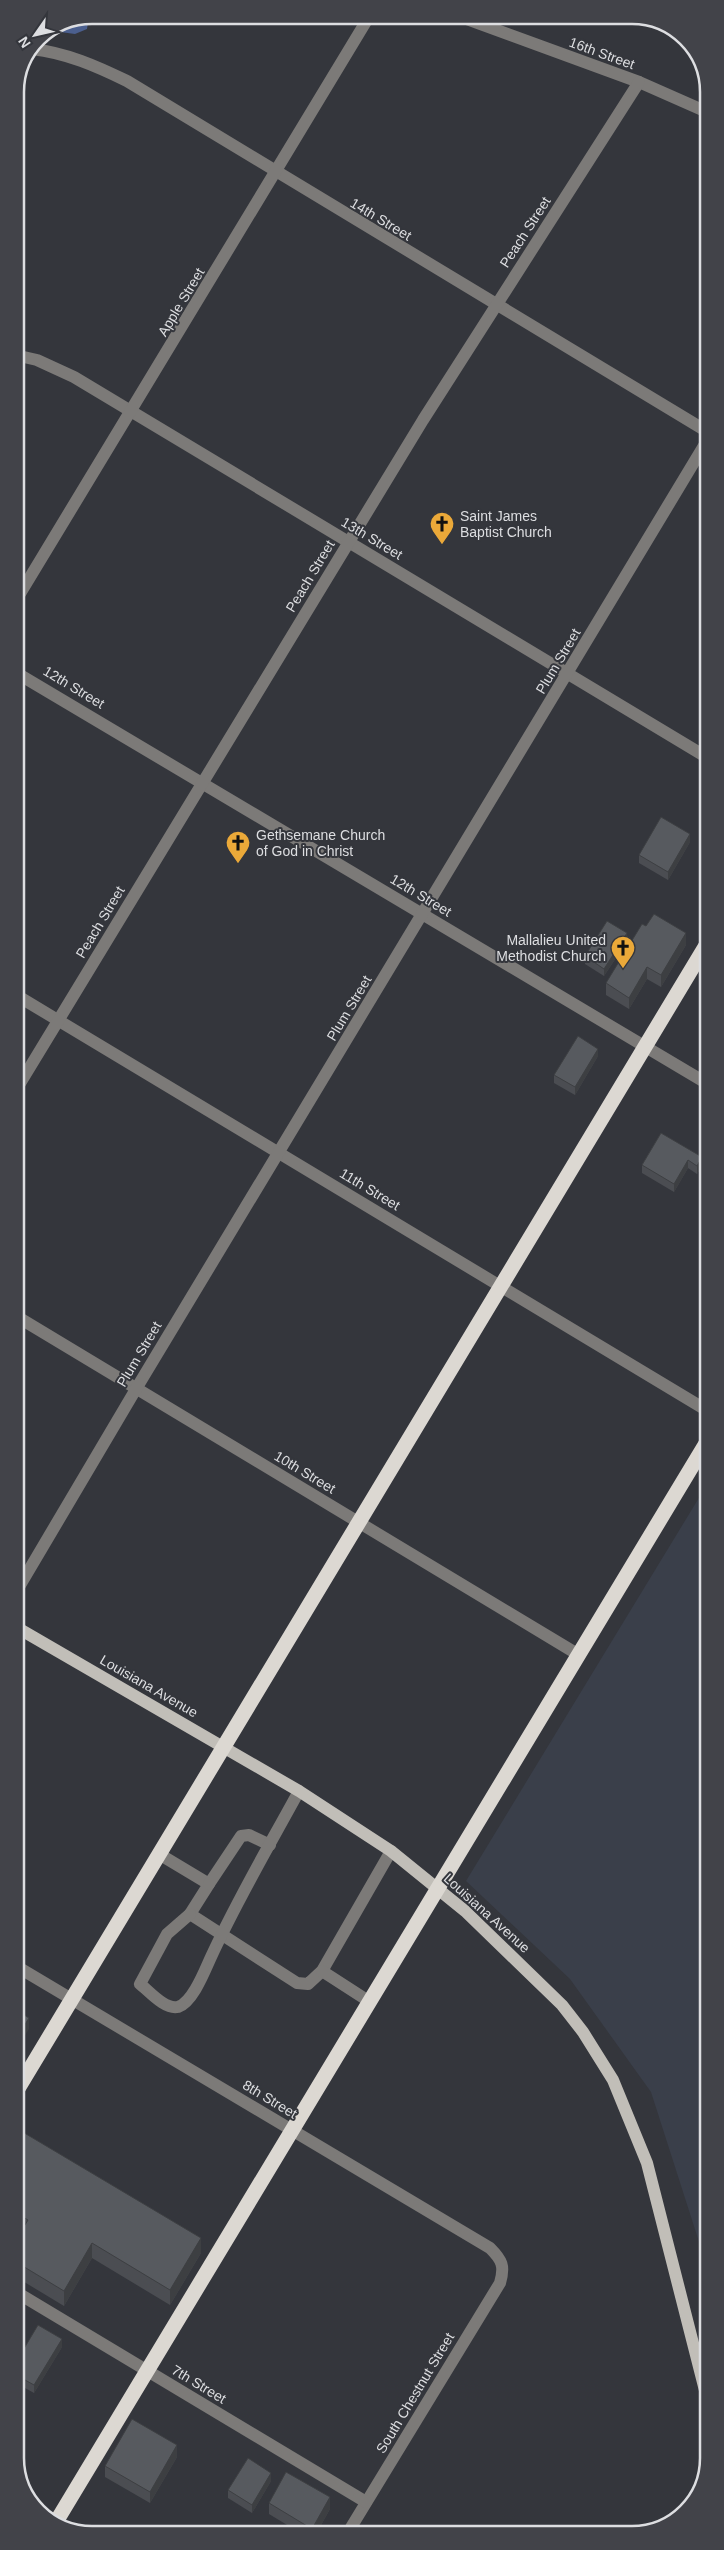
<svg xmlns="http://www.w3.org/2000/svg" width="724" height="2550" font-family="Arial,sans-serif">
  <style>
    .built { fill: #3a3f4a }
    .green { fill: #4b5f8e }
    .lines { fill: none; stroke-linecap: round; stroke-linejoin: round }
    .minor { stroke: #7c7a78; stroke-width: 12 }
    .major { stroke: #c1beb8; stroke-width: 12 }
    .highway { stroke: #dcd8d2; stroke-width: 15 }
    .wall { fill: #4b4d52 }
    .shaded-wall { fill: #3d3f42 }
    .building { fill: #575a5f; stroke: #3d3f42 }
    .labels { text-anchor: middle; dominant-baseline: central; stroke-width: 4; stroke-linejoin: round; paint-order: stroke }
    .street-label { font-size: 14px; fill: #dddee1; stroke: #34363c }
    .poi-label { font-size: 14px; fill: #dddee1; stroke: #34363c; text-anchor: start }
    .rim { fill: none; stroke: #dddee1; stroke-width: 2.5 }
  </style>
  <rect width="100%" height="100%" fill="#34363c"/>
  <path class="built" d="M 708,1483 L 709,2273 L 651,2092 L 570,1979 L 466,1881 Z"/>
  <path class="green" d="M 89,16 L 87,29 L 75,34 L 53,31 Z"/>
  <g class="lines">
    <g class="minor">
      <path d="M 456,15 L 639,82 L 707,112"/>
      <path d="M 32,49 C 67,53 96,66 127,81 L 708,432"/>
      <path d="M 15,355 L 37,360 L 74,377 L 708,758"/>
      <path d="M 15,602 L 370,15"/>
      <path d="M 15,672 L 708,1084"/>
      <path d="M 16,995 L 708,1411"/>
      <path d="M 16,1090 L 423,420 L 639,82"/>
      <path d="M 16,1316 L 579,1655"/>
      <path d="M 16,1592 L 136,1389 L 708,439"/>
      <path d="M 159,1854 L 209,1884 L 190,1914 L 297,1983 L 308,1984 L 322,1971 L 391,1851"/>
      <path d="M 209,1884 L 241,1836 L 249,1835 L 270,1845"/>
      <path d="M 190,1914 L 167,1934 L 140,1984 C 149,1991 165,2010 178,2007 C 193,2002 205,1970 211,1957 C 237,1900 269,1846 299,1791"/>
      <path d="M 16,1966 L 490,2248 C 502,2260 505,2266 500,2283 L 347,2534"/>
      <path d="M 322,1971 L 370,2002"/>
      <path d="M 16,2292 L 366,2502"/>
    </g>
    <path class="major" d="M 16,1627 L 299,1791 L 391,1851 L 465,1911 L 562,2005 L 583,2032 L 613,2080 L 647,2163 L 709,2406"/>
    <g class="highway">
      <path d="M 16,2092 L 708,942"/>
      <path d="M 56,2522 L 708,1440"/>
    </g>
  </g>
  <g class="wall">
    <path d="M 690,842 L 668,880 L 639,863 L 639,855 Z"/>
    <path d="M 646,926 L 686,945 L 661,987 L 647,979 L 629,1009 L 606,995 L 606,983 Z"/>
    <path d="M 627,941 L 604,976 L 585,964 L 585,956 Z"/>
    <path d="M 598,1056 L 575,1095 L 554,1083 L 554,1075 Z"/>
    <path d="M 661,1133 L 702,1165 L 697,1174 L 688,1168 L 674,1192 L 642,1173 L 642,1165 Z"/>
    <path d="M 16,2128 L 201,2253 L 170,2305 L 92,2258 L 64,2306 L 16,2277 L 16,2239 L 21,2231 L 16,2228 Z"/>
    <path d="M 62,2347 L 34,2393 L 16,2383 L 16,2362 Z"/>
    <path d="M 177,2457 L 150,2503 L 105,2477 L 105,2466 Z"/>
    <path d="M 271,2481 L 252,2513 L 228,2498 L 228,2490 Z"/>
    <path d="M 269,2503 L 330,2509 L 316,2534 L 302,2534 L 269,2514 Z"/>
  </g>
  <g class="shaded-wall">
    <path d="M 690,834 L 690,842 L 668,880 L 668,872 Z"/>
    <path d="M 627,933 L 627,941 L 604,976 L 604,969 Z"/>
    <path d="M 686,933 L 686,945 L 661,987 L 661,975 Z"/>
    <path d="M 647,967 L 647,979 L 629,1009 L 629,998 Z"/>
    <path d="M 598,1049 L 598,1056 L 575,1095 L 575,1087 Z"/>
    <path d="M 702,1157 L 702,1165 L 697,1174 L 697,1166 Z"/>
    <path d="M 688,1160 L 688,1168 L 674,1192 L 674,1184 Z"/>
    <path d="M 29,2018 L 29,2029 L 16,2050 L 16,2039 Z"/>
    <path d="M 201,2238 L 201,2253 L 170,2305 L 170,2290 Z"/>
    <path d="M 92,2243 L 92,2258 L 64,2306 L 64,2291 Z"/>
    <path d="M 62,2339 L 62,2347 L 34,2393 L 34,2385 Z"/>
    <path d="M 177,2445 L 177,2457 L 150,2503 L 150,2492 Z"/>
    <path d="M 271,2473 L 271,2481 L 252,2513 L 252,2505 Z"/>
    <path d="M 330,2497 L 330,2509 L 316,2534 L 312,2534 L 312,2529 Z"/>
  </g>
  <g class="building">
    <path d="M 661,817 L 690,834 L 668,872 L 639,855 Z"/>
    <path d="M 654,914 L 686,933 L 661,975 L 647,967 L 629,998 L 606,983 L 642,924 L 646,926 Z"/>
    <path d="M 607,921 L 627,933 L 604,969 L 585,956 Z"/>
    <path d="M 578,1036 L 598,1049 L 575,1087 L 554,1075 Z"/>
    <path d="M 661,1133 L 702,1157 L 697,1166 L 688,1160 L 674,1184 L 642,1165 Z"/>
    <path d="M 16,2010 L 29,2018 L 16,2039 Z"/>
    <path d="M 16,2128 L 201,2238 L 170,2290 L 92,2243 L 64,2291 L 16,2262 L 16,2239 L 28,2220 L 16,2213 Z"/>
    <path d="M 38,2325 L 62,2339 L 34,2385 L 16,2375 L 16,2362 Z"/>
    <path d="M 132,2419 L 177,2445 L 150,2492 L 105,2466 Z"/>
    <path d="M 248,2458 L 271,2473 L 252,2505 L 228,2490 Z"/>
    <path d="M 286,2472 L 330,2497 L 312,2529 L 269,2503 Z"/>
  </g>
  <defs>
    <symbol id="church-pin" viewBox="-11 -11 22 30"><path d="M0 17L-7.5 6A9.5 9.5 0 1 1 7.5 6Z" fill="#eba939" stroke="#34363c"/><path d="M-1.2-6h2.4v3.5h3.3v2.4h-3.3V6h-2.4V-.1h-3.3v-2.4h3.3Z" fill="#111"/></symbol>
  </defs>
  <g fill-rule="evenodd">
    <use href="#church-pin" x="428" y="510" width="28" height="38"/>
    <use href="#church-pin" x="224" y="829" width="28" height="38"/>
    <use href="#church-pin" x="609" y="934" width="28" height="38"/>
  </g>
  <g class="labels">
    <g class="street-label">
      <text transform="translate(602 53) rotate(20)">16th Street</text>
      <text transform="translate(381 219) rotate(31)">14th Street</text>
      <text transform="translate(525 232) rotate(-57)">Peach Street</text>
      <text transform="translate(181 302) rotate(-59)">Apple Street</text>
      <text transform="translate(372 538) rotate(31)">13th Street</text>
      <text transform="translate(310 576) rotate(-59)">Peach Street</text>
      <text transform="translate(558 661) rotate(-59)">Plum Street</text>
      <text transform="translate(74 687) rotate(31)">12th Street</text>
      <text transform="translate(421 895) rotate(31)">12th Street</text>
      <text transform="translate(100 922) rotate(-59)">Peach Street</text>
      <text transform="translate(349 1008) rotate(-59)">Plum Street</text>
      <text transform="translate(370 1189) rotate(31)">11th Street</text>
      <text transform="translate(139 1354) rotate(-59)">Plum Street</text>
      <text transform="translate(305 1472) rotate(31)">10th Street</text>
      <text transform="translate(149 1686) rotate(30)">Louisiana Avenue</text>
      <text transform="translate(487 1913) rotate(42)">Louisiana Avenue</text>
      <text transform="translate(270 2099) rotate(31)">8th Street</text>
      <text transform="translate(199 2384) rotate(31)">7th Street</text>
      <text transform="translate(415 2393) rotate(-59)">South Chestnut Street</text>
    </g>
    <g class="poi-label">
      <text x="460" y="516">Saint James<tspan x="460" dy="16">Baptist Church</tspan></text>
      <text x="256" y="835">Gethsemane Church<tspan x="256" dy="16">of God in Christ</tspan></text>
      <text x="606" y="940" text-anchor="end">Mallalieu United<tspan x="606" dy="16">Methodist Church</tspan></text>
    </g>
  </g>
  <path d="M0 0H724V2550H0ZM92 24H632A68 68 0 0 1 700 92V2458A68 68 0 0 1 632 2526H92A68 68 0 0 1 24 2458V92A68 68 0 0 1 92 24Z" fill="#424349" fill-rule="evenodd"/>
  <path class="rim" d="M92 24H632A68 68 0 0 1 700 92V2458A68 68 0 0 1 632 2526H92A68 68 0 0 1 24 2458V92A68 68 0 0 1 92 24Z"/>
  <g transform="translate(35 35) rotate(236)" stroke="#34363c" stroke-width="4" paint-order="stroke">
  <path d="M0-4L9 19L0 12L-9 19Z" fill="#dddee1"/>
  <text y="-8" font-size="14" font-weight="bold" text-anchor="middle" fill="#dddee1">N</text>
  </g>
</svg>
